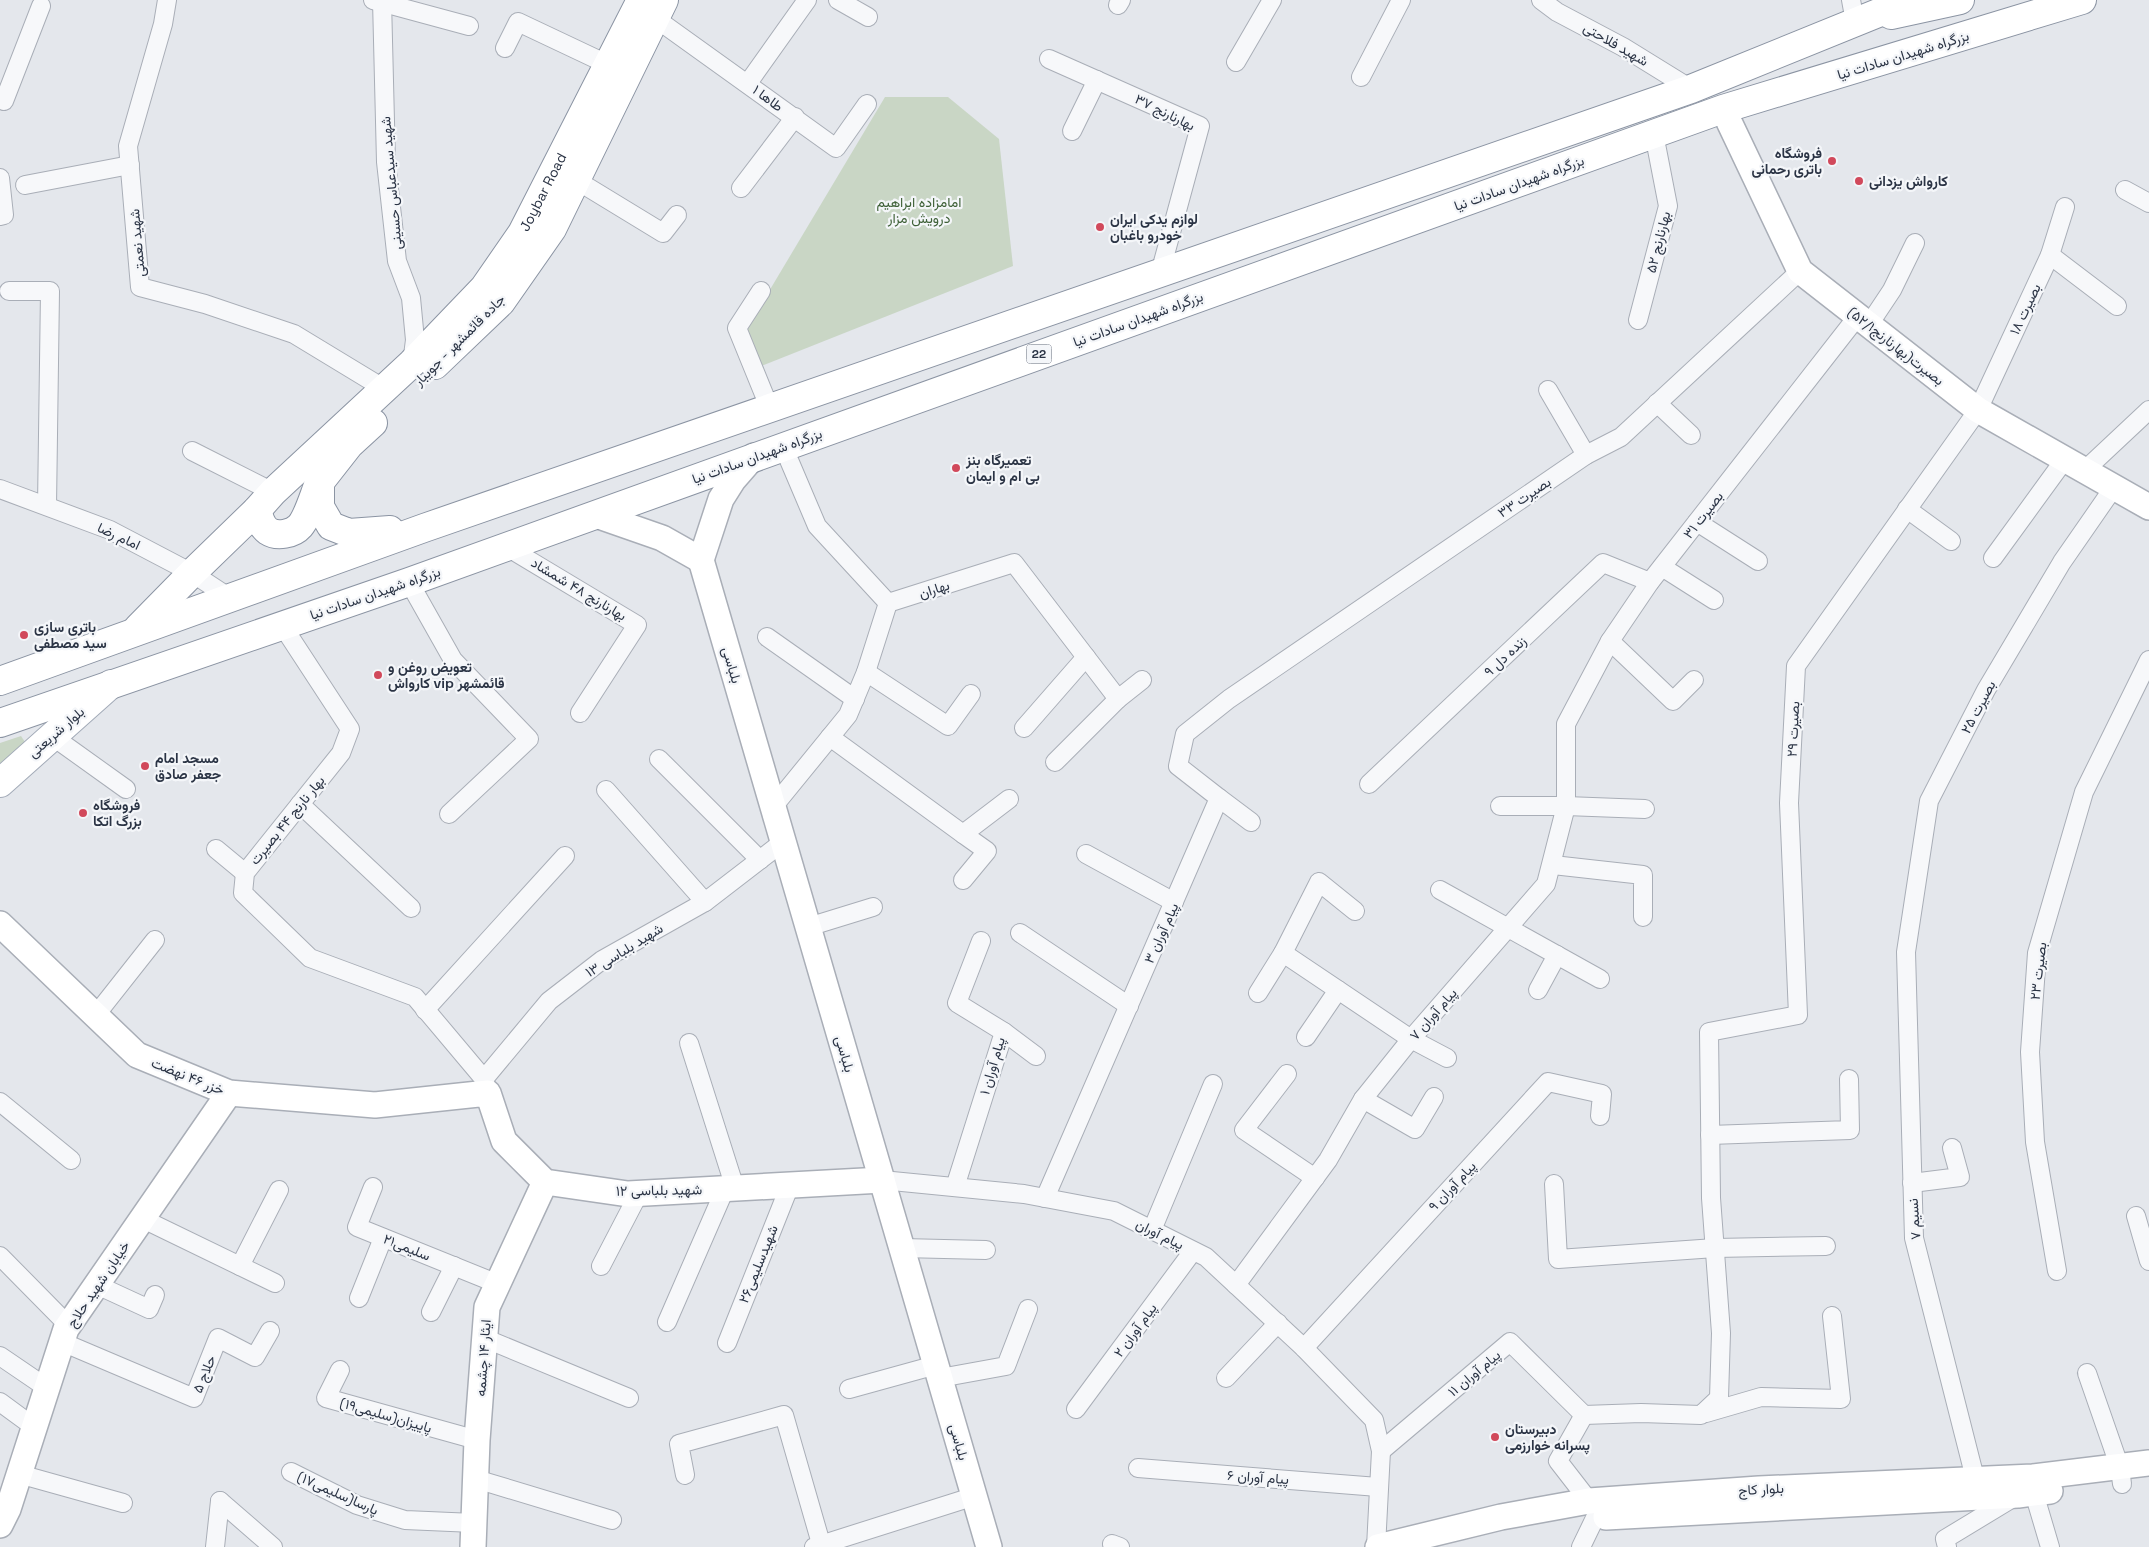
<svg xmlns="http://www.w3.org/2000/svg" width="2149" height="1547" font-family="'Space Grotesk',Vazirmatn,sans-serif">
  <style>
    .green { fill: #c9d6c5 }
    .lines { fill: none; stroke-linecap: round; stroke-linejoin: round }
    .street-casing { stroke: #a9aeb7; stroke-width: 20 }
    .secondary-casing { stroke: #a9aeb7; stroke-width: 28 }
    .primary-casing { stroke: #a3abb8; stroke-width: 30 }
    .highway-casing { stroke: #8b94a3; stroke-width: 30 }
    .street { stroke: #f7f8fa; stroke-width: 18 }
    .secondary { stroke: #fff; stroke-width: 25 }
    .primary { stroke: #fff; stroke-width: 28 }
    .highway { stroke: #fff; stroke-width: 28 }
    .poi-dot { fill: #d1495b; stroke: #f4f6f9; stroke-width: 2 }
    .labels { text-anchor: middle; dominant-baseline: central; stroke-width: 4.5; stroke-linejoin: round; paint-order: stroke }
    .shield { fill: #f4f6f9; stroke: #676e7b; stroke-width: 1 }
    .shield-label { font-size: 12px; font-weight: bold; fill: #2b3445 }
    .street-label { font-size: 14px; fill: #2b3445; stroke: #f4f6f9 }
    .poi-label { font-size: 14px; font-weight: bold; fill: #2b3445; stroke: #f4f6f9; text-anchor: start }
    .park-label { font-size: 14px; fill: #3f6138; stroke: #f4f6f9 }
  </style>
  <rect width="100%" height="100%" fill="#e4e7ec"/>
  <g class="green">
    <path d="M 885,97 L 948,97 L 999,139 L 1013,266 L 759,367 L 747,328 Z"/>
    <path d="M 21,736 L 25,742 L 0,765 L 0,743 Z"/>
  </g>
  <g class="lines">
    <defs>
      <g id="street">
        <path d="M 167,0 L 163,24 L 128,146 L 140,287 L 205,304 L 294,334 L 383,388"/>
        <path d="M 373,0 L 469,26"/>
        <path d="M 382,0 L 386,162 L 397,261 L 411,298 L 415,340 L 412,363"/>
        <path d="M 838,0 L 868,17"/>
        <path d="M 1541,0 L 1557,12 L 1623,47 L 1691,89"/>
        <path d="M 1851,0 L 1855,22"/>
        <path d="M 1118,5 L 1121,0"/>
        <path d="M 655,18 L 836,148 L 867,104"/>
        <path d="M 505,48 L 518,22 L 609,65"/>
        <path d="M 1049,59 L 1200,126 L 1160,273"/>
        <path d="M 1236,62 L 1272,0"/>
        <path d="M 1361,77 L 1401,0"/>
        <path d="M 748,83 L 807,0"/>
        <path d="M 0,99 L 4,101 L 41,6"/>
        <path d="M 1072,131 L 1097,80"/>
        <path d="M 0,178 L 4,215 L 0,216"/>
        <path d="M 576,180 L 663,233 L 677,215"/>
        <path d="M 25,185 L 130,165"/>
        <path d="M 741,188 L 795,117"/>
        <path d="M 2125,190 L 2149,203"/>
        <path d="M 2050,255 L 2117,306"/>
        <path d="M 9,291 L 50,291 L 47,506"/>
        <path d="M 761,291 L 737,328 L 770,409"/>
        <path d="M 1638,320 L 1668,206 L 1654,134"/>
        <path d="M 1868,326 L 1892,290 L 1915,243"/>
        <path d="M 1548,390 L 1586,455"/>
        <path d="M 1657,403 L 1691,435"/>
        <path d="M 783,446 L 817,526 L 888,603"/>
        <path d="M 192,451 L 273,492"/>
        <path d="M 2085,470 L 2149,410"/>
        <path d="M 0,489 L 110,530 L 192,573 L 230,598"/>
        <path d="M 1907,509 L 1951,541"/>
        <path d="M 1697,522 L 1758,561"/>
        <path d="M 507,547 L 637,625 L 580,713"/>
        <path d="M 1993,558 L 2065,459"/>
        <path d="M 1662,567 L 1714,600"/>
        <path d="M 409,582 L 453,660 L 529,739 L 449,814"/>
        <path d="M 282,625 L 350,729 L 341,753 L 245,873 L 243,893 L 310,958 L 415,997 L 484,1079 L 488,1093"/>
        <path d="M 767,637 L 855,699"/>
        <path d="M 1610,641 L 1673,701 L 1694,680"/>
        <path d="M 866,672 L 948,726 L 971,694"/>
        <path d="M 1024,728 L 1086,657"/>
        <path d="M 52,736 L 126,789"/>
        <path d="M 830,737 L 963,834 L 1009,799"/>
        <path d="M 659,759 L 760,860"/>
        <path d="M 1055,762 L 1118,699"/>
        <path d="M 1369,784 L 1603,563 L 1650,582"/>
        <path d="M 606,790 L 705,902"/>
        <path d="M 1219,798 L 1251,822"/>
        <path d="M 300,804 L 411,908"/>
        <path d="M 1500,806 L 1566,806 L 1645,809"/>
        <path d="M 773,807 L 848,715 L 866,672 L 888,603 L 1014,563 L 1118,699 L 1142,680"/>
        <path d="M 963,834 L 987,851 L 963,880"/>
        <path d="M 216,849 L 245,873"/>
        <path d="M 1086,854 L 1174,902"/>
        <path d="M 1553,865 L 1643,875 L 1643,917"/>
        <path d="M 1440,890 L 1600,979"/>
        <path d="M 1355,911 L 1319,882 L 1283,953 L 1411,1039 L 1447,1058"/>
        <path d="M 808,927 L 873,907"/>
        <path d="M 1020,933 L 1129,1006"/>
        <path d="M 1538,990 L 1557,955"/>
        <path d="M 1258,993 L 1283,953"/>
        <path d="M 425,1010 L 565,856"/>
        <path d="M 95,1016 L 155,940"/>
        <path d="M 1004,1032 L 1036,1056"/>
        <path d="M 1306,1037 L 1338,990"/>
        <path d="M 689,1043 L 735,1188"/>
        <path d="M 1287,1074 L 1244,1130 L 1315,1178"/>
        <path d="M 484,1079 L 549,1001 L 602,960 L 705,902 L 783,842"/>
        <path d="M 1363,1099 L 1415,1129 L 1434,1097"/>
        <path d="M 0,1102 L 71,1160"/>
        <path d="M 1710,1135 L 1850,1130 L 1849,1079"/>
        <path d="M 882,1180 L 1024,1194 L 1114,1211 L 1206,1257 L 1304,1348 L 1374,1420 L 1381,1451 L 1376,1547"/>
        <path d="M 1912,1183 L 1960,1177 L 1952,1148"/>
        <path d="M 1554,1184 L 1558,1259 L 1715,1248 L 1826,1246"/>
        <path d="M 373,1187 L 357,1227 L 498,1284"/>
        <path d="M 955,1187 L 1004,1032 L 957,1003 L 981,941"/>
        <path d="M 1045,1198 L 1219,798 L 1178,766 L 1185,734 L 1229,699 L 1586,455 L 1621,437 L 1800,271"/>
        <path d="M 2136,1216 L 2149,1261"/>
        <path d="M 143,1219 L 275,1283"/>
        <path d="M 1152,1230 L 1213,1084"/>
        <path d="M 902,1248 L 986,1250"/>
        <path d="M 0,1256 L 69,1326"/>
        <path d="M 240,1266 L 279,1190"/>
        <path d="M 601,1266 L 639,1193"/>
        <path d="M 2057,1271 L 2035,1142 L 2030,1052 L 2037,953 L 2084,792 L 2149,660"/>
        <path d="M 97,1285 L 149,1309 L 155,1295"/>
        <path d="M 1236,1285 L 1328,1160 L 1363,1099 L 1411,1039 L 1546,884 L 1566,806 L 1566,724 L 1610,641 L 1650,582 L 1857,317"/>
        <path d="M 359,1298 L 383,1238"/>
        <path d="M 431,1312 L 454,1266"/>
        <path d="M 667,1322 L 725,1189"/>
        <path d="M 484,1338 L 629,1398"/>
        <path d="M 62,1342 L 194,1398 L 218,1338 L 255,1357 L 270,1331"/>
        <path d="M 727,1343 L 790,1185"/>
        <path d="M 1304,1348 L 1548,1082 L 1602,1094 L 1600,1116"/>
        <path d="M 0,1356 L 47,1388"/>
        <path d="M 340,1370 L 326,1398 L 477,1440"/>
        <path d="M 2087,1373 L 2120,1468 L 2122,1484"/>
        <path d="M 940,1378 L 1006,1366 L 1028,1309"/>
        <path d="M 1226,1378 L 1278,1323"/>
        <path d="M 849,1389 L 936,1365"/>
        <path d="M 0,1402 L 34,1427"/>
        <path d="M 1076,1409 L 1193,1251"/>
        <path d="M 1706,1413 L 1761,1397 L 1841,1399 L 1832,1316"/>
        <path d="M 1584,1415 L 1641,1413 L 1701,1415 L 1719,1398 L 1721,1333 L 1711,1198 L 1709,1032 L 1798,1015 L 1789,803 L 1796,666 L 1978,410 L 2050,255 L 2065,207"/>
        <path d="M 1584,1415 L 1558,1461 L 1589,1501"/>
        <path d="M 1381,1451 L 1510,1342 L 1584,1415"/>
        <path d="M 1138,1468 L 1378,1487"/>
        <path d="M 291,1472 L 357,1505 L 405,1520 L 474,1523"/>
        <path d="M 19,1474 L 123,1503"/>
        <path d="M 685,1475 L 679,1444 L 784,1415 L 822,1547"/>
        <path d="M 1975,1478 L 1914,1238 L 1906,952 L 1929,801 L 1986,690 L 2062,562 L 2114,487"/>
        <path d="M 476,1479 L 612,1520"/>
        <path d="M 2034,1493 L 2050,1547"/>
        <path d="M 220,1501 L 273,1547"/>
        <path d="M 1112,1544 L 1120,1547"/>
        <path d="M 215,1547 L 220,1501"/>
        <path d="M 814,1547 L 975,1496"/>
        <path d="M 1581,1547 L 1595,1518"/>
        <path d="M 1947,1547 L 1945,1539 L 2016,1496"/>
      </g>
      <g id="secondary">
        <path d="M 1723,109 L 1800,271 L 1978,410 L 2149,507"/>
        <path d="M 596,515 L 662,538 L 701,560"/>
        <path d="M 701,560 L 989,1547"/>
        <path d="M 701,560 L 721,499 L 733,480 L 754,456"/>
        <path d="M 0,924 L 137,1055 L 229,1093 L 375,1105 L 488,1093 L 504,1141 L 545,1182 L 628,1194 L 882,1180"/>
        <path d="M 1606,1517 L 2018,1495 L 2050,1491"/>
        <path d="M 0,1525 L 8,1509 L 66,1329 L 229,1093"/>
        <path d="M 473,1547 L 477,1440 L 487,1307 L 545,1182"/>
        <path d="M 1378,1547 L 1501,1517 L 1589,1501 L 1759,1489 L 2033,1477 L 2149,1463"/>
      </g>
      <path id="primary" d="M 0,783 L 111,684"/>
      <g id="highway">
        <path d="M 1891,15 L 1960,0"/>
        <path d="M 435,365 L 501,302 L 552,229 L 664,0"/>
        <path d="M 373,423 L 349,445 L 320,482 L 320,507 L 331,526 L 349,533 L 390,530"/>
        <path d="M 257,510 C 259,518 261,526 268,531 C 277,537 293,534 300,526 C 308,517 314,495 319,483"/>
        <path id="s1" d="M 138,628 L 192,573 L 257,510 L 273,492 L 412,363 L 484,288 L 522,233 L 641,0"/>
        <path d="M 0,681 L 424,528 L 1691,89 L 1910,0"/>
        <path d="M 0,723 L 409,582 L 1723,109 L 2082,0"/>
      </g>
    </defs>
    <use href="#street" class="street-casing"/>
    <use href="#secondary" class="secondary-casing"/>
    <use href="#primary" class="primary-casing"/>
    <use href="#highway" class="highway-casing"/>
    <use href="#street" class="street"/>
    <use href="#secondary" class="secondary"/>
    <use href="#primary" class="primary"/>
    <use href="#highway" class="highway"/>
  </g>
  <g class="poi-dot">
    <circle cx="1832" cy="161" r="5"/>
    <circle cx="1859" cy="181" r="5"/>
    <circle cx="1100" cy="227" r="5"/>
    <circle cx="956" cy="468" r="5"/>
    <circle cx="24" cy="635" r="5"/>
    <circle cx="378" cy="675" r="5"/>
    <circle cx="145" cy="766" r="5"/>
    <circle cx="83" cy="813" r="5"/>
    <circle cx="1495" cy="1437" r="5"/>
  </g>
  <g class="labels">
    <rect class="shield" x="1026.5" y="344.5" width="25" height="19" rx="4"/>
    <g class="shield-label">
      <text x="1039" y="354">22</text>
    </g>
    <g class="street-label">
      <text transform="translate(1616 44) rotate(30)">شهید فلاحتی</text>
      <text transform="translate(1903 55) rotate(-17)">بزرگراه شهیدان سادات نیا</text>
      <text transform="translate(768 98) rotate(36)">طاها ۱</text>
      <text transform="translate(1165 112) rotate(26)">بهارنارنج ۳۷</text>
      <text transform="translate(391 183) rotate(-95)">شهید سیدعباس حسینی</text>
      <text transform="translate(1519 183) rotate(-20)">بزرگراه شهیدان سادات نیا</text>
      <text stroke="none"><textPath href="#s1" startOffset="598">Joybar Road</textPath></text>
      <text transform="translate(1658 242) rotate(-76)">بهارنارنج ۵۲</text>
      <text transform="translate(137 243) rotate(-95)">شهید نعمتی</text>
      <text transform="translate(2025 309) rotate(-65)">بصیرت ۱۸</text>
      <text transform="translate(1138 319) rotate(-20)">بزرگراه شهیدان سادات نیا</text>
      <text transform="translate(459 340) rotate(-45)">جاده قائمشهر - جویبار</text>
      <text transform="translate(1896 346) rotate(38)">بصیرت(بهارنارنج۵۲/۱)</text>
      <text transform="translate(757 456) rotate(-20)">بزرگراه شهیدان سادات نیا</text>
      <text transform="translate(1524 497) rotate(-34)">بصیرت ۳۳</text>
      <text transform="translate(1703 515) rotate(-52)">بصیرت ۳۱</text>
      <text transform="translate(119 536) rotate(25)">امام رضا</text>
      <text transform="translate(579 589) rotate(31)">بهارنارنج ۴۸ شمشاد</text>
      <text transform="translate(934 589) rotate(-18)">بهاران</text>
      <text transform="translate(375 593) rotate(-19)">بزرگراه شهیدان سادات نیا</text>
      <text transform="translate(1505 656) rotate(-43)">زنده دل ۹</text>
      <text transform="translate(732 665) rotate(74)">بلباسی</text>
      <text transform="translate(1978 707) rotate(-62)">بصیرت ۲۵</text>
      <text transform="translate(1793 729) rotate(-87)">بصیرت ۲۹</text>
      <text transform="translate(56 732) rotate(-41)">بلوار شریعتی</text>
      <text transform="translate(287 820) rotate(-51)">بهار نارنج ۴۴ بصیرت</text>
      <text transform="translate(1161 933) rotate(-66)">پیام آوران ۳</text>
      <text transform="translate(624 950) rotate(-32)">شهید بلباسی ١٣</text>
      <text transform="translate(2038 971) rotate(-83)">بصیرت ۲۳</text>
      <text transform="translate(1433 1014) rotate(-49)">پیام آوران ۷</text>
      <text transform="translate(845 1054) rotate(74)">بلباسی</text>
      <text transform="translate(992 1066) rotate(-74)">پیام آوران ۱</text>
      <text transform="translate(188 1076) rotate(22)">خزر ۴۶ نهضت</text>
      <text transform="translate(1452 1186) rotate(-47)">پیام آوران ۹</text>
      <text transform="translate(659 1190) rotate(-1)">شهید بلباسی ١٢</text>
      <text transform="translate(1914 1219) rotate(-94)">نسیم ۷</text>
      <text transform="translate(1160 1234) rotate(26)">پیام آوران</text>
      <text transform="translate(407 1247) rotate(22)">سلیمی۲۱</text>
      <text transform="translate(758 1264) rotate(-68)">شهیدسلیمی۲۶</text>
      <text transform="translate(98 1284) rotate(-56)">خیابان شهید حلاج</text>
      <text transform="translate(1135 1330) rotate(-54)">پیام آوران ۲</text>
      <text transform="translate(483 1358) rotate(-86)">ایثار ۱۴ چشمه</text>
      <text transform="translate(1474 1373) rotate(-40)">پیام آوران ۱۱</text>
      <text transform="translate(204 1374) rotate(-68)">حلاج ۵</text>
      <text transform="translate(386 1415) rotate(16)">پاییزان(سلیمی۱۹)</text>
      <text transform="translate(959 1442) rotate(74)">بلباسی</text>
      <text transform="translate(1258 1477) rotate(4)">پیام آوران ۶</text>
      <text transform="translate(1761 1489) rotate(-3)">بلوار کاج</text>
      <text transform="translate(338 1493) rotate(24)">پارسا(سلیمی۱۷)</text>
    </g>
    <g class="poi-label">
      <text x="1822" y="153" text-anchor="end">فروشگاه<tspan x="1822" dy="16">باتری رحمانی</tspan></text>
      <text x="1869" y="181">کارواش یزدانی</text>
      <text x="1110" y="219">لوازم یدکی ایران<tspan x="1110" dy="16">خودرو باغبان</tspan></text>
      <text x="966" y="460">تعمیرگاه بنز<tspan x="966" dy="16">بی ام و ایمان</tspan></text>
      <text x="34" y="627">باتری سازی<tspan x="34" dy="16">سید مصطفی</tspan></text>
      <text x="388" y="667">تعویض روغن و<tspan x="388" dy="16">کارواش vip قائمشهر</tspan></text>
      <text x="155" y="758">مسجد امام<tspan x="155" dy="16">جعفر صادق</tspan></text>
      <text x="93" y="805">فروشگاه<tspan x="93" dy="16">بزرگ اتکا</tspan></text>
      <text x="1505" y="1429">دبیرستان<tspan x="1505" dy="16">پسرانه خوارزمی</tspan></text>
    </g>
    <g class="park-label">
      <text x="919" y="202">امامزاده ابراهیم<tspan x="919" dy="16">درویش مزار</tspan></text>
    </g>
  </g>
</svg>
